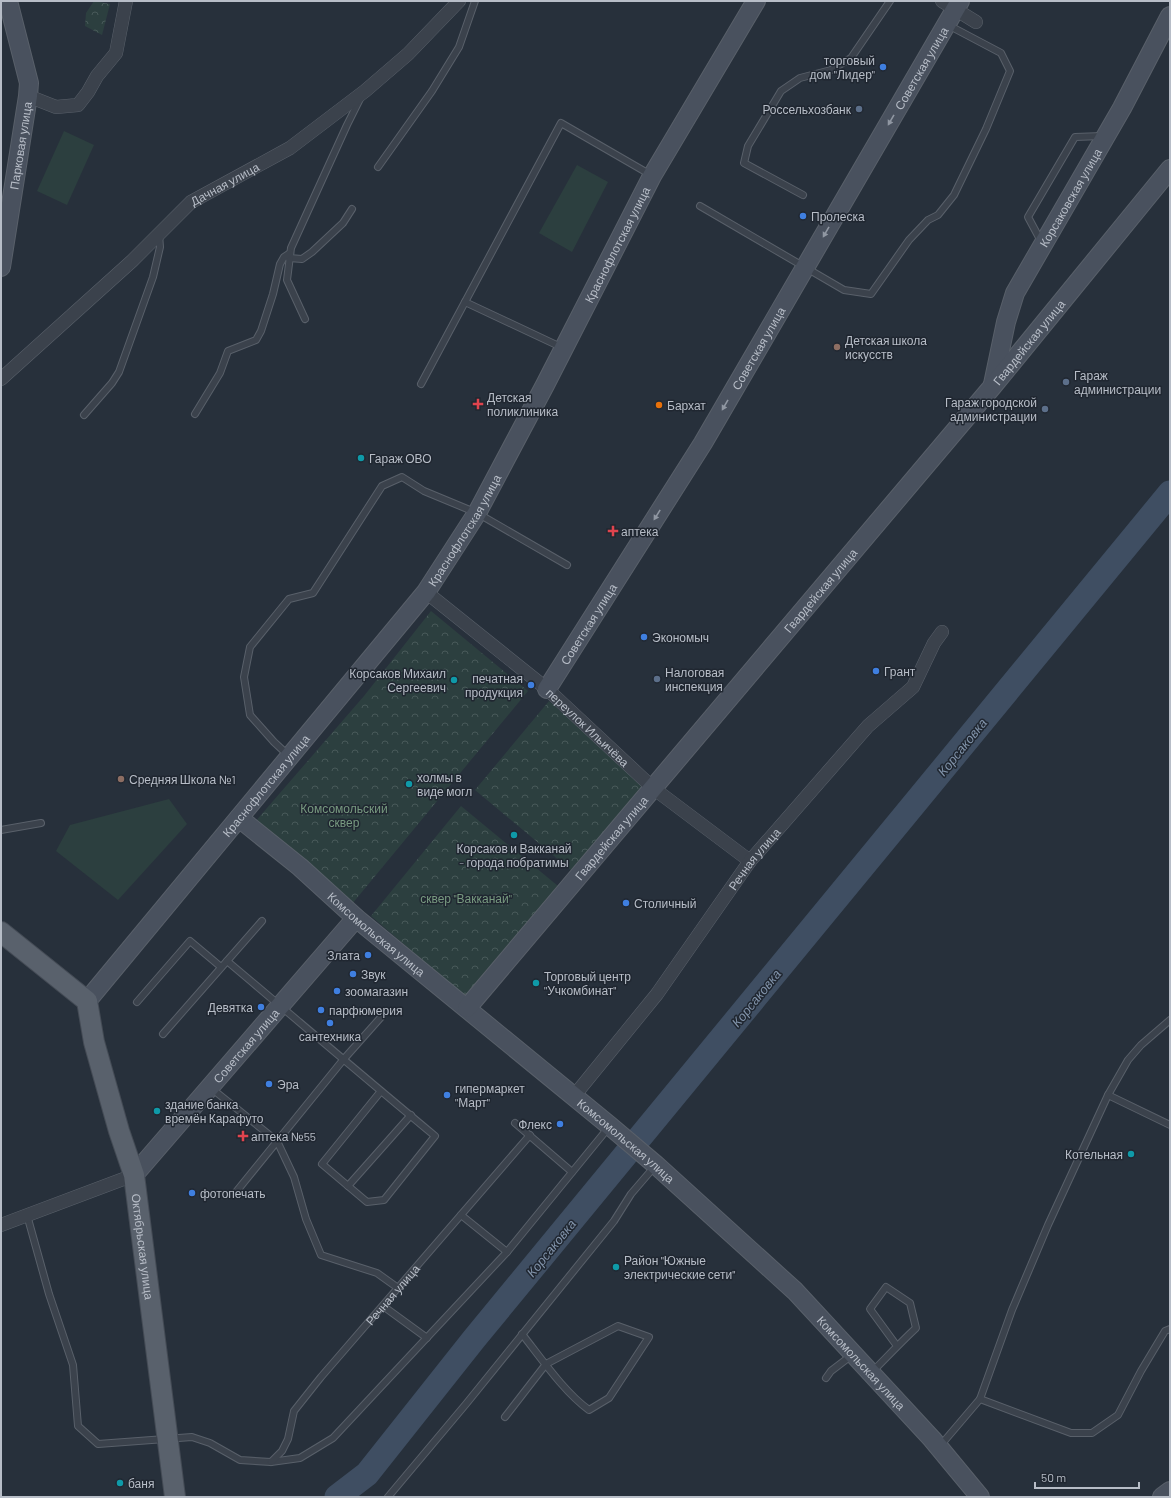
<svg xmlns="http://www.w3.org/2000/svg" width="1171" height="1498" font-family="Barlow,sans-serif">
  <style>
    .forest { fill: url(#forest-crowns) }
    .pitch { fill: #2c3f3f }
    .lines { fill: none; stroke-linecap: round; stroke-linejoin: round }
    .river { stroke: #3f4e62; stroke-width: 25 }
    .lane-casing { stroke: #59606a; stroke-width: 8 }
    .street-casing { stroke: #59606a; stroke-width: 14 }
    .secondary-casing { stroke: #59606a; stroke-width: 20 }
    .primary-casing { stroke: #444b55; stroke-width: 22 }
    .lane { stroke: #3b424c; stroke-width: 6 }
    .street { stroke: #3b424c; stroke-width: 13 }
    .secondary { stroke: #49515e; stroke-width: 18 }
    .primary { stroke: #59616c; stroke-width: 20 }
    .oneway { fill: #9097a2 }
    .shop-dot { fill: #3f7fe0; stroke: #202731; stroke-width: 1.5 }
    .service-dot { fill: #5c6f8a; stroke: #202731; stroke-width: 1.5 }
    .education-dot { fill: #8d6e63; stroke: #202731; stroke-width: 1.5 }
    .health-dot { fill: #e0444e; stroke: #202731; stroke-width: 1.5 }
    .food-dot { fill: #e8710a; stroke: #202731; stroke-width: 1.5 }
    .culture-dot { fill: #0f9aa8; stroke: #202731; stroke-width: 1.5 }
    .labels { text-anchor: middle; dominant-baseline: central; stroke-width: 3; stroke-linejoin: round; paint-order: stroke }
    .poi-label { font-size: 12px; fill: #b7bdc7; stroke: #202731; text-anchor: start }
    .street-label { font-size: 12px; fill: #b7bdc7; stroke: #202731 }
    .park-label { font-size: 12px; fill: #789a80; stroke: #202731 }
    .water-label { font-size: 13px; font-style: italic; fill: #8294ab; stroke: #202731 }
  </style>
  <defs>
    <pattern id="forest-crowns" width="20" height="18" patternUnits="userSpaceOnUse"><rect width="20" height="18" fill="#2c3f3f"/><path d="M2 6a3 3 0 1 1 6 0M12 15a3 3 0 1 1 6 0" fill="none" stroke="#485959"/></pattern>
  </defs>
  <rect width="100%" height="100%" fill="#27303b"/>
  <g class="forest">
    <path d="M 94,1 L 110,4 L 102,35 L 85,26 L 86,13 Z"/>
    <path d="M 431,611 L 528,691 L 352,904 L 254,823 L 364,696 Z"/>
    <path d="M 549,701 L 643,785 L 572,871 L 475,790 Z"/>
    <path d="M 461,806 L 558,886 L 465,997 L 371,916 Z"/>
  </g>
  <g class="pitch">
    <path d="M 64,131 L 94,145 L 67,205 L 37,191 Z"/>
    <path d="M 577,165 L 608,182 L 572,252 L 539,233 Z"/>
    <path d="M 169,799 L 187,824 L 118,900 L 56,851 L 70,825 Z"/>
  </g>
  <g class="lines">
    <path class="river" d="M 337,1497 L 367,1474 L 474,1339 L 1170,493"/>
    <defs>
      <g id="lane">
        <path d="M 378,167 L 432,91 L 459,47 L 475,1"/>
        <path d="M 803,195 L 744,163 L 748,146 L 781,91 L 800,78 L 831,70 L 851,58 L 890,1"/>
        <path d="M 700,206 L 844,290 L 871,294 L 909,240 L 928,220 L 938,215 L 954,195 L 986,129 L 1010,71 L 1001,53 L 948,25"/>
        <path d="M 1042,243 L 1028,217 L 1075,137 L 1102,136"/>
        <path d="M 289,258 L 302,259 L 312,252 L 343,223 L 352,209"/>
        <path d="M 465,302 L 563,348"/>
        <path d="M 305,319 L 287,280 L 291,248 L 347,125 L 361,97"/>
        <path d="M 421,384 L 561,123 L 651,175"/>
        <path d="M 195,414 L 220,373 L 228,351 L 256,340 L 261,331 L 273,294 L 280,264 L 284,257 L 290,253"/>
        <path d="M 84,415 L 112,383 L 119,372 L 153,277 L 160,247 L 159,234"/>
        <path d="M 288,755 L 274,742 L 250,715 L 244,677 L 250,647 L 289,599 L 313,593 L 382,486 L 402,477 L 424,491 L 477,513 L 567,565"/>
        <path d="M 1,830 L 41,823"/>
        <path d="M 227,961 C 296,1019 365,1078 435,1136 L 384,1200 L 367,1202 L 322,1164 L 381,1091"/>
        <path d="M 137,1002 L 190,941 L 221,967"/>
        <path d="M 163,1034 L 262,921"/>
        <path d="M 211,1088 L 277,1141 L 294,1177 L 306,1219 L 321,1255 L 377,1273 L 398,1288"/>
        <path d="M 1108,1095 L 1128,1060 L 1141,1045 L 1170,1020"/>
        <path d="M 515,1123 L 572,1172"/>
        <path d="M 348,1186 L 411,1115"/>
        <path d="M 236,1192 L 343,1060 L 382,1016"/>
        <path d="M 27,1215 L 49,1294 L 73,1365 L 78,1426 L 98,1444 L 192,1437 L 210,1443 L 240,1460 L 271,1462 L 300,1458 L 333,1438 L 507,1252"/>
        <path d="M 461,1215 L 507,1252 L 609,1127"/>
        <path d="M 383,1306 L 427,1338"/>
        <path d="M 872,1372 C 887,1357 901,1342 916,1328 L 910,1303 L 886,1287 L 870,1309 L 897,1346"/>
        <path d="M 826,1378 L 831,1371 L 852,1355"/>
        <path d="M 980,1399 L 1071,1433 L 1092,1433 L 1118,1415 L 1141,1371 L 1165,1331 L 1170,1329"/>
        <path d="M 505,1417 L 546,1364 L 618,1326 L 649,1337 L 609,1398 L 589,1410 C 564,1392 541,1358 522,1334"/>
        <path d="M 940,1446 L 980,1399 L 1012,1310 L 1048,1225 L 1108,1095 L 1170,1125"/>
        <path id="s1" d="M 271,1462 L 282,1451 L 288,1439 L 294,1411 L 321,1377 L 530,1135"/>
        <path d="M 388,1497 L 466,1404 L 614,1221 L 631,1194 L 655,1166"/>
      </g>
      <g id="street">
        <path d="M 942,1 L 976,22"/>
        <path d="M 28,96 L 56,107 L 78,105 L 88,92 L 97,76 L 116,53 L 126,1"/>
        <path id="s2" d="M 1,379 L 132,261 L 191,202 L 290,148 L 365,91 L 408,54 L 459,1"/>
        <path id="s3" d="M 426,592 L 547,689 L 653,788 L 750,861"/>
        <path id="s4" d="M 574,1096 L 657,994 L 750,861 L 868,726 L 913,687 L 934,643 L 942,632"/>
        <path d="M 1,1225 L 134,1175"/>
      </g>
      <g id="secondary">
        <path id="s5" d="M 1,267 L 28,96 L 29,83 L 8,1"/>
        <path id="s6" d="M 993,384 L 1006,322 L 1015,293 L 1122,108 L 1170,16"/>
        <path id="s7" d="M 547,689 L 703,443 L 960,1"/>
        <path id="s8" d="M 239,818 L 300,867 L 356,918 L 610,1126 L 656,1165 L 795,1291 L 932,1439 L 980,1497"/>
        <path id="s9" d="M 87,1001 L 426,592 L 477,513 L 545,385 L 652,176 L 756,1"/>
        <path id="s10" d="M 467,1008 L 992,387 L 1170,169"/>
        <path id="s11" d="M 134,1175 L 356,918"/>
        <path d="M 1162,1497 L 1170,1491"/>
      </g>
      <g id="primary">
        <path id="s12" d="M 1,932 L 87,1001 L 94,1042 L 119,1131 L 134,1175 L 175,1497"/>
      </g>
    </defs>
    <use href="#lane" class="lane-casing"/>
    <use href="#street" class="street-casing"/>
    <use href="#secondary" class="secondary-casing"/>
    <use href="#primary" class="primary-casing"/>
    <use href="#lane" class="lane"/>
    <use href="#street" class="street"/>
    <use href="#secondary" class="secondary"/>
    <use href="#primary" class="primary"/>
  </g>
  <defs><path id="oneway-solid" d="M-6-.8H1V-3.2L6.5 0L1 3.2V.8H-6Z"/></defs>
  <g class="oneway">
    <use href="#oneway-solid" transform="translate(891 120) rotate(120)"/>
    <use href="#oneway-solid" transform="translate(826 232) rotate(120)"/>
    <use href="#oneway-solid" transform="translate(725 405) rotate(120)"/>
    <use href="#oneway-solid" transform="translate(657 515) rotate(122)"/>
  </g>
  <g class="shop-dot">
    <circle cx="883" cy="67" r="4"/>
    <circle cx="803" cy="216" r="4"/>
    <circle cx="644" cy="637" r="4"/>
    <circle cx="876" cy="671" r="4"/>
    <circle cx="531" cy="685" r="4"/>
    <circle cx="626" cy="903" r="4"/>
    <circle cx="368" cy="955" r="4"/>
    <circle cx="353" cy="974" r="4"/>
    <circle cx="337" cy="991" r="4"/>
    <circle cx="261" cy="1007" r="4"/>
    <circle cx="321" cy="1010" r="4"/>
    <circle cx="330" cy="1023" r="4"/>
    <circle cx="269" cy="1084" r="4"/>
    <circle cx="447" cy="1095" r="4"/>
    <circle cx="560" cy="1124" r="4"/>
    <circle cx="192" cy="1193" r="4"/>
  </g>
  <g class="service-dot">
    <circle cx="859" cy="109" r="4"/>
    <circle cx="1066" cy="382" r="4"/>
    <circle cx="1045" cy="409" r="4"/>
    <circle cx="657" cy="679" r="4"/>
  </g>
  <g class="education-dot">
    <circle cx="837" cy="347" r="4"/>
    <circle cx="121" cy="779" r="4"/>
  </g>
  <g class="health-dot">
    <path d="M476 398h4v4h4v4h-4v4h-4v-4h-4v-4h4z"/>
    <path d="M611 525h4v4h4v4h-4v4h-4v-4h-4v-4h4z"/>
    <path d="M241 1130h4v4h4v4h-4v4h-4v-4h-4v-4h4z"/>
  </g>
  <circle class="food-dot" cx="659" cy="405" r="4"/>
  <g class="culture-dot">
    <circle cx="361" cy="458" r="4"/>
    <circle cx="454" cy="680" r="4"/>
    <circle cx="409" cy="784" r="4"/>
    <circle cx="514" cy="835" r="4"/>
    <circle cx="536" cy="983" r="4"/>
    <circle cx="157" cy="1111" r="4"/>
    <circle cx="1131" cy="1154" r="4"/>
    <circle cx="616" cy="1267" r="4"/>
    <circle cx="120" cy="1483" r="4"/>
  </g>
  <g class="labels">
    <g class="poi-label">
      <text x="875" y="60" text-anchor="end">торговый<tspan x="875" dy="14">дом "Лидер"</tspan></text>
      <text x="851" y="109" text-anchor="end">Россельхозбанк</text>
      <text x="811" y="216">Пролеска</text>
      <text x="845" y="340">Детская школа<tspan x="845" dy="14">искусств</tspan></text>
      <text x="1074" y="375">Гараж<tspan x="1074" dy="14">администрации</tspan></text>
      <text x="487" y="397">Детская<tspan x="487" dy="14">поликлиника</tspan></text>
      <text x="1037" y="402" text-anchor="end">Гараж городской<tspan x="1037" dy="14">администрации</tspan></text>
      <text x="667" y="405">Бархат</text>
      <text x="369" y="458">Гараж ОВО</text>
      <text x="621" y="531">аптека</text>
      <text x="652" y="637">Экономыч</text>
      <text x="884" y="671">Грант</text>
      <text x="665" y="672">Налоговая<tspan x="665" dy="14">инспекция</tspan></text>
      <text x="446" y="673" text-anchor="end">Корсаков Михаил<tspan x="446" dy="14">Сергеевич</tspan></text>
      <text x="523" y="678" text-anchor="end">печатная<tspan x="523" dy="14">продукция</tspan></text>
      <text x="417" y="777">холмы в<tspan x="417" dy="14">виде могл</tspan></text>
      <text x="129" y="779">Средняя Школа №1</text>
      <text x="514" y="848" text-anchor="middle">Корсаков и Вакканай<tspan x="514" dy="14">- города побратимы</tspan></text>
      <text x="634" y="903">Столичный</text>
      <text x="360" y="955" text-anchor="end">Злата</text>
      <text x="361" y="974">Звук</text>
      <text x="544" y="976">Торговый центр<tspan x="544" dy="14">"Учкомбинат"</tspan></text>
      <text x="345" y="991">зоомагазин</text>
      <text x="253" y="1007" text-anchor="end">Девятка</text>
      <text x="329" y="1010">парфюмерия</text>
      <text x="330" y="1036" text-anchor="middle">сантехника</text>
      <text x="277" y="1084">Эра</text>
      <text x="455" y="1088">гипермаркет<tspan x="455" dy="14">"Март"</tspan></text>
      <text x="165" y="1104">здание банка<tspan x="165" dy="14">времён Карафуто</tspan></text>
      <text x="552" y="1124" text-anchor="end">Флекс</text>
      <text x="251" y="1136">аптека №55</text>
      <text x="1123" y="1154" text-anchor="end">Котельная</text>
      <text x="200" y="1193">фотопечать</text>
      <text x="624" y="1260">Район "Южные<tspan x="624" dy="14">электрические сети"</tspan></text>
      <text x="128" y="1483">баня</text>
    </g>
    <g class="street-label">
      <text stroke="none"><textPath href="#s7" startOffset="725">Советская улица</textPath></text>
      <text stroke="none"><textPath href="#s5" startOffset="123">Парковая улица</textPath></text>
      <text stroke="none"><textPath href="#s2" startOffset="298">Дачная улица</textPath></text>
      <text stroke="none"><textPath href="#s6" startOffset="204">Корсаковская улица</textPath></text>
      <text stroke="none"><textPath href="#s9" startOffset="928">Краснофлотская улица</textPath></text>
      <text stroke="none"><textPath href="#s10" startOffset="871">Гвардейская улица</textPath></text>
      <text stroke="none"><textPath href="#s7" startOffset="401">Советская улица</textPath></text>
      <text stroke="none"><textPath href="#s9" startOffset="604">Краснофлотская улица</textPath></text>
      <text stroke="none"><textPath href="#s10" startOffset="547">Гвардейская улица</textPath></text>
      <text stroke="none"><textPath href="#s7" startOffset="77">Советская улица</textPath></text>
      <text stroke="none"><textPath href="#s3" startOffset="211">переулок Ильичёва</textPath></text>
      <text stroke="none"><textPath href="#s9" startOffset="280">Краснофлотская улица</textPath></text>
      <text stroke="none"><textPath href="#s10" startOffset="223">Гвардейская улица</textPath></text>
      <text stroke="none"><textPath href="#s4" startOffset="298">Речная улица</textPath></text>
      <text stroke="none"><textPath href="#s8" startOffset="180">Комсомольская улица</textPath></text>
      <text stroke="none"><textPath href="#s11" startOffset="171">Советская улица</textPath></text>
      <text stroke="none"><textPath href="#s8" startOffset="504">Комсомольская улица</textPath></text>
      <text stroke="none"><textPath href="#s12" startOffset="363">Октябрьская улица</textPath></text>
      <text stroke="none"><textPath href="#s1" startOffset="210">Речная улица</textPath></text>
      <text stroke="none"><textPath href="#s8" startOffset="828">Комсомольская улица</textPath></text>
    </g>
    <g class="park-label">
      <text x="344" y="808">Комсомольский<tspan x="344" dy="14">сквер</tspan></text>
      <text x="466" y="898">сквер "Вакканай"</text>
    </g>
    <g class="water-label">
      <text transform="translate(962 747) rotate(-51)">Корсаковка</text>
      <text transform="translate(756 998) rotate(-51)">Корсаковка</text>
      <text transform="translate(551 1248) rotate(-51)">Корсаковка</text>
    </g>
  </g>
  <rect width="1171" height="1498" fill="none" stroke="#b7bdc7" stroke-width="4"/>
  <path d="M1035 1482v6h104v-6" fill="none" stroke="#b7bdc7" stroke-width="2"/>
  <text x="1041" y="1482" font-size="12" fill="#b7bdc7" stroke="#202731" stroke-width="3" paint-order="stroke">50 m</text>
</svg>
